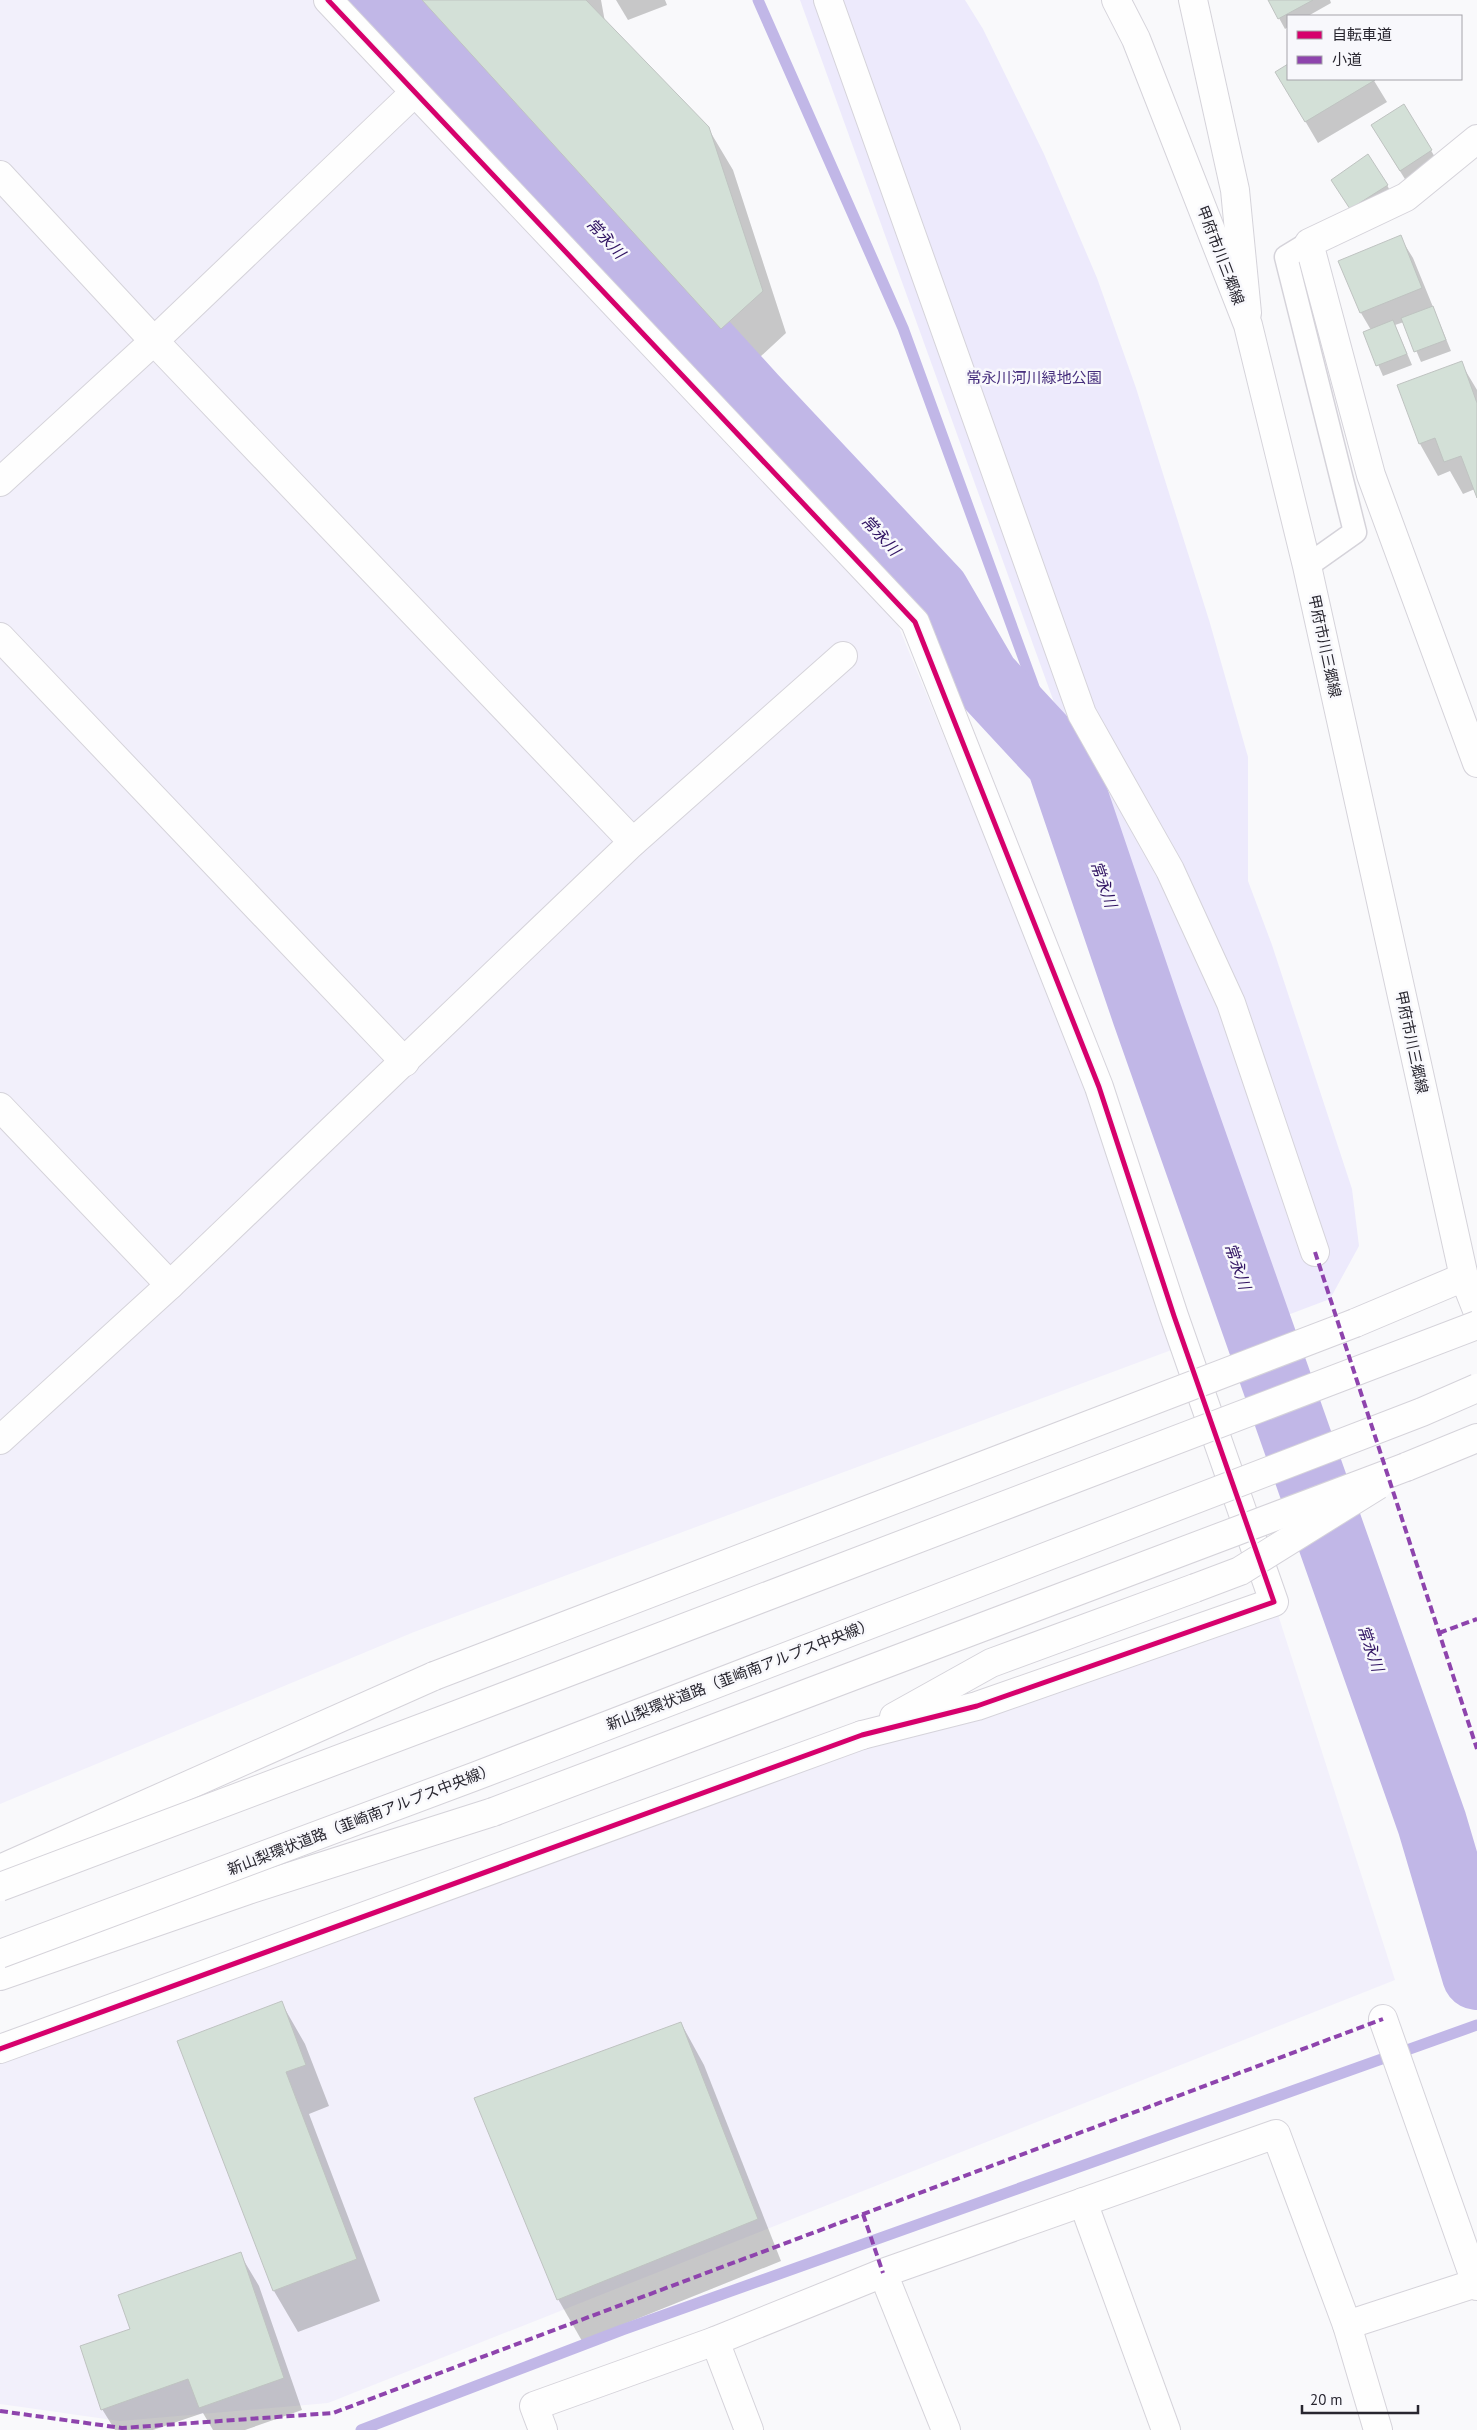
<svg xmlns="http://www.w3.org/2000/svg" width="1477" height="2430" font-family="'PT Sans','Noto Sans JP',sans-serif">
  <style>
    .built { fill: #f2f0fb }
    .green { fill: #edeafc }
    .shadow { fill: #0003 }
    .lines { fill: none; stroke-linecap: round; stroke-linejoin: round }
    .stream { stroke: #c1b7e7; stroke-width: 11 }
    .river { stroke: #c1b7e7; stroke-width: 70 }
    .building { fill: #d3e0d7; stroke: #bfc3c1 }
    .lane-casing { stroke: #d5d3da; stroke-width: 25 }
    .street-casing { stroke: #d5d3da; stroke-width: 30 }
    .secondary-casing { stroke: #d5d3da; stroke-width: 30 }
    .primary-casing { stroke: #d5d3da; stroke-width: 30 }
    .highway-casing { stroke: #d5d3da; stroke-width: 30 }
    .lane { stroke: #fefefe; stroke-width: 22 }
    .street { stroke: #fefefe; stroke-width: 28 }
    .secondary { stroke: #fefefe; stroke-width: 28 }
    .primary { stroke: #fefefe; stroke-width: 28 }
    .highway { stroke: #fefefe; stroke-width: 28 }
    .street-bridge-casing { stroke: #d5d3da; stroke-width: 30; stroke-linecap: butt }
    .highway-bridge-casing { stroke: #d5d3da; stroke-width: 30; stroke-linecap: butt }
    .street-bridge { stroke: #fefefe; stroke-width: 28 }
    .highway-bridge { stroke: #fefefe; stroke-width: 28 }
    .quiet { stroke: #8e44ad; stroke-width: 4; stroke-dasharray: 8 4; stroke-linecap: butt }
    .cycleway-casing { stroke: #f8f8fc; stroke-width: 8 }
    .cycleway { stroke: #d6006c; stroke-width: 5 }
    .labels { text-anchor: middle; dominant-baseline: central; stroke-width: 5; stroke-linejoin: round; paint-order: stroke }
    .street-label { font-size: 15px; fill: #28262f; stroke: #f8f8fc }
    .park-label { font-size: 15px; fill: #462e7d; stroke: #f8f8fc }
    .water-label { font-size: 16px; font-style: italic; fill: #301362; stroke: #f8f8fc }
  </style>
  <rect width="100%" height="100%" fill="#f9f9fb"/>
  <g class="built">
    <path d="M 0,0 L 317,0 L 898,625 L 1193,1342 L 414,1632 L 0,1804 Z"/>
    <path d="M 1274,1602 L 1395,1980 L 328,2403 L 120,2421 L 0,2404 L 0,2049 Z"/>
  </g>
  <path class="green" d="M 800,0 L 965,0 L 983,29 L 1044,154 L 1097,278 L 1136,388 L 1209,620 L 1248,757 L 1248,881 L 1272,945 L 1352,1189 L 1359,1246 L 1330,1299 L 1277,1319 Z"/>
  <g class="shadow">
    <path d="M 412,0 L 601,0 L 605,22 L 708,128 L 733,170 L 786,333 L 746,370 L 417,9 Z"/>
    <path d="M 616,0 L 665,0 L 667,5 L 628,20 Z"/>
    <path d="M 1269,0 L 1330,0 L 1331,3 L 1308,16 L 1288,16 L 1288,27 L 1285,29 Z"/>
    <path d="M 1288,66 L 1288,79 L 1373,79 L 1387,102 L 1318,143 L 1277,73 Z"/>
    <path d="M 1404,106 L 1444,172 L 1413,192 L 1385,147 Z"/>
    <path d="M 1387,185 L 1393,196 L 1357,219 L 1338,190 Z"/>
    <path d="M 1400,237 L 1413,258 L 1451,351 L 1421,362 L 1404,322 L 1395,325 L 1412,365 L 1383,376 L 1364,332 L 1371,330 L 1361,313 Z"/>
    <path d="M 1461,363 L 1477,390 L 1477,495 L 1475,489 L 1463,494 L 1450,471 L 1438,476 L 1420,444 L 1399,386 Z"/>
    <path d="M 281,2002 L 305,2044 L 329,2106 L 309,2114 L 380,2301 L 298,2332 L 274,2291 L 179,2042 Z"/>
    <path d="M 681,2023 L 704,2065 L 781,2261 L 582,2341 L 558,2299 Z"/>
    <path d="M 240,2254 L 259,2286 L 302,2410 L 245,2430 L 213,2430 L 203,2413 L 153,2430 L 115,2430 L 102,2409 Z"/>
  </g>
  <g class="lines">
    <g class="stream">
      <path d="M 758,0 L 903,328 L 1061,761"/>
      <path d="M 361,2430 L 622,2330 L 1477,2025"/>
    </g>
    <path class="river" d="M 381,0 L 498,120 L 752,398 L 935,593 L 985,679 L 1061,761 L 1147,1014 L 1432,1823 L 1477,1975"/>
  </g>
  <g class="building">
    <path d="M 422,0 L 586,0 L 709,127 L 763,291 L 721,329 Z"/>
    <path d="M 1268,0 L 1313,0 L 1278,19 Z"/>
    <path d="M 1288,64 L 1288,79 L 1375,80 L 1305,122 L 1275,72 Z"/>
    <path d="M 1404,104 L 1432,150 L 1400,171 L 1371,125 Z"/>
    <path d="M 1368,154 L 1388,185 L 1350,209 L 1331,180 Z"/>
    <path d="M 1401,235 L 1422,288 L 1360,313 L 1338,261 Z"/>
    <path d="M 1433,306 L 1446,340 L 1414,352 L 1401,318 Z"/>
    <path d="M 1393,320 L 1407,354 L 1376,366 L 1363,332 Z"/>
    <path d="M 1462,361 L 1477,403 L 1477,498 L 1461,456 L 1444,462 L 1435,438 L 1419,444 L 1397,385 Z"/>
    <path d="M 282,2001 L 306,2065 L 286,2072 L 357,2259 L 273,2291 L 177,2041 Z"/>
    <path d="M 681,2022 L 758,2219 L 557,2300 L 474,2098 Z"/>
    <path d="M 241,2252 L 284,2378 L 199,2408 L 188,2379 L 101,2410 L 80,2346 L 130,2329 L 118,2295 Z"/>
  </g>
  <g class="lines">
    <defs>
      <path id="lane" d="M 1307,566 L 1355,532 L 1286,257 L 1309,243"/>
      <g id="street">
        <path d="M 328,0 L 915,622 L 1099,1087 L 1174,1316 L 1274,1602 L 977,1706 L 862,1735"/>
        <path d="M 828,0 L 1082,714 L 1170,870 L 1231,1003 L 1315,1252"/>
        <path d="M 1193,0 L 1235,190 L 1247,313"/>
        <path d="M 1477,139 L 1406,197 L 1309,243 L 1371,475 L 1477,763"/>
        <path d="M 154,341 L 633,842"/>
        <path d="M 0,482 L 154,341 L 414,93"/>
        <path d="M 0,637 L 405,1062"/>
        <path d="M 0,1107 L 170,1285"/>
        <path d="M 0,1440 L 170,1285 L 633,842 L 843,656"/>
        <path d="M 1406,1467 L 1477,1438"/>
        <path d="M 894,1717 L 991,1663 L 1195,1588"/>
        <path d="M 1383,2019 L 1476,2283"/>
        <path d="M 1083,2202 L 1166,2430"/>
        <path d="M 1347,2325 L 1476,2283 L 1477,2286"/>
        <path d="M 715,2341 L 749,2430"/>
        <path d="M 543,2430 L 534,2406 L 715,2341 L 883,2273"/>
        <path d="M 946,2430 L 883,2273 L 1276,2134 L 1347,2325 L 1378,2430"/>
      </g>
      <g id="secondary">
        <path d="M 0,175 L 154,341"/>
        <path d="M 0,2049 L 862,1735"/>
      </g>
      <path id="primary" d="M 1116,0 L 1136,39 L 1248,325 L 1307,566 L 1464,1277 L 1477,1310"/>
      <g id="highway">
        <path d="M 1355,1323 L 1464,1277"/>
        <path d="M 0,1869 L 434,1676"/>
        <path d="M 0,1976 L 248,1890 L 493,1812"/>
      </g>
    </defs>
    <use href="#lane" class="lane-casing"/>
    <use href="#street" class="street-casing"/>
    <use href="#secondary" class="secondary-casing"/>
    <use href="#primary" class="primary-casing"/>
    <use href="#highway" class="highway-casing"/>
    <use href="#lane" class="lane"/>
    <use href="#street" class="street"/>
    <use href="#secondary" class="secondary"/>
    <use href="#primary" class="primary"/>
    <use href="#highway" class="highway"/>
    <defs>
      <path id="street-bridge" d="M 1195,1588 L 1240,1571 L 1378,1485"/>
      <g id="highway-bridge">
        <path d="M 434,1676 L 1355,1323"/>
        <path d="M 493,1812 L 1406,1467"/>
        <path d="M 0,1887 L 456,1715 L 1477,1325"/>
        <path d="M 0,1954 L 476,1776 L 1422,1412 L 1477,1388"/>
      </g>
    </defs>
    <use href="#street-bridge" class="street-bridge-casing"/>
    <use href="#highway-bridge" class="highway-bridge-casing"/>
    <use href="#street-bridge" class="street-bridge"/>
    <use href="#highway-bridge" class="highway-bridge"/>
    <g class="quiet">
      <path d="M 1315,1252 L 1477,1749"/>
      <path d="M 1439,1633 L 1477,1619"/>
      <path d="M 863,2214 L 883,2273"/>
      <path d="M 0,2411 L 122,2428 L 333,2413 L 1383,2019"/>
    </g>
    <defs>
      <path id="cycleway" d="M 0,2049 L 862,1735 L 977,1706 L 1274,1602 L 1174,1316 L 1099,1087 L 915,622 L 328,0"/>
    </defs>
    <use href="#cycleway" class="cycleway-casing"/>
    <use href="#cycleway" class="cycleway"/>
  </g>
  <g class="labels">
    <g class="street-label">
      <text transform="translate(1221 255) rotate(69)">甲府市川三郷線</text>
      <text transform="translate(1325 646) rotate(78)">甲府市川三郷線</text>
      <text transform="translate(1412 1042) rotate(78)">甲府市川三郷線</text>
      <text transform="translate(740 1674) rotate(-21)">新山梨環状道路（韮崎南アルプス中央線）</text>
      <text transform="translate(361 1819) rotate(-21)">新山梨環状道路（韮崎南アルプス中央線）</text>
    </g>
    <g class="park-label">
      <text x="1034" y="377">常永川河川緑地公園</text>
    </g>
    <g class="water-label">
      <text transform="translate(606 238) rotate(47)">常永川</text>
      <text transform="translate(881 535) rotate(47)">常永川</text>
      <text transform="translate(1104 884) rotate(71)">常永川</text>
      <text transform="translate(1238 1266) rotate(71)">常永川</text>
      <text transform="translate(1371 1648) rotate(71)">常永川</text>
    </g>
  </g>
  <rect x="1287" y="15" width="175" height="65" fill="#f8f8fc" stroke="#a5a4aa"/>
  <rect x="1297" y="31" width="25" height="8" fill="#d6006c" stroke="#a5a4aa"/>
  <text x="1332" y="40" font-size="15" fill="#28262f">自転車道</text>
  <rect x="1297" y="56" width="25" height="8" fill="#8e44ad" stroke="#a5a4aa"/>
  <text x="1332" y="65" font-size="15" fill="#28262f">小道</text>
  <path d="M1302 2405v8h116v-8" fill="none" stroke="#28262f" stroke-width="2.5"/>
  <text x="1310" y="2405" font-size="15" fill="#28262f" stroke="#f8f8fc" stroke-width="4" paint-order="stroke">20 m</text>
</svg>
